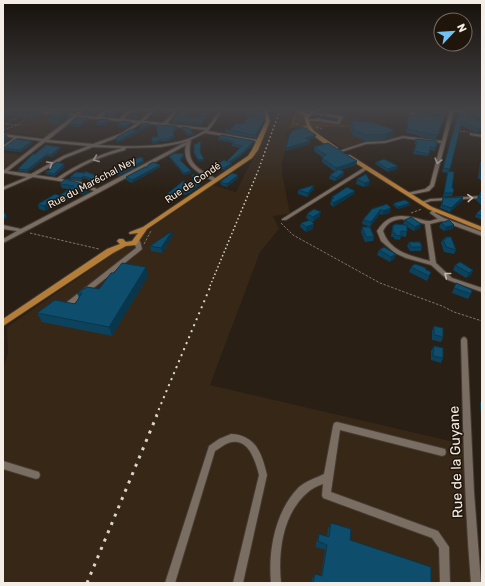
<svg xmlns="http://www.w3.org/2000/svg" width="485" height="586" font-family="Rubik,sans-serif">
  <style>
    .built { fill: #362717 }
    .green { fill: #55330b }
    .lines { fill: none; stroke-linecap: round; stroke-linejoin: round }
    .minor-casing { stroke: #443a34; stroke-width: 2 }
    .major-casing { stroke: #443a34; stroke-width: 2 }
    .path { stroke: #7f766d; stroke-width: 1; stroke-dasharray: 2.5 1.5; stroke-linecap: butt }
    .minor { fill: #7a6d61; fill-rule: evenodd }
    .major { fill: #b57e38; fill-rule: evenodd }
    .rail-far2 { stroke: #dcd4cd; stroke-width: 1.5; stroke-dasharray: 1.5 2.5; stroke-linecap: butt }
    .rail-far1 { stroke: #dcd4cd; stroke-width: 2; stroke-dasharray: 2 4.5; stroke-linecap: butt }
    .rail { stroke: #dcd4cd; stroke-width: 3; stroke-dasharray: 3 6; stroke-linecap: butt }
    .wall { fill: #0d425d }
    .shaded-wall { fill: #0a364c }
    .building { fill: #0f4d6c; stroke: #0a364c }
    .oneway { stroke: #c3bab1 }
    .labels { text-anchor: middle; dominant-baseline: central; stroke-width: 3; stroke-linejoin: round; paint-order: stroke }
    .far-street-label { font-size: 10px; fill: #f4ede6; stroke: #20150b }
    .near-street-label { font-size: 14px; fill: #f4ede6; stroke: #20150b }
  </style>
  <rect width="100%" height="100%" fill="#291f14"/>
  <g class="built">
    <path d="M 276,110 L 295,110 L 286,135 L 288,141 L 282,163 L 282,173 L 290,214 L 273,216 L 279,229 L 260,252 L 210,385 L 467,445 L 476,583 L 3,583 L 3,369 L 8,353 L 7,327 L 213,185 L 236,192 L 273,119 L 271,113 L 274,114 Z"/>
    <path d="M 318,112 L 358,117 L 356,121 L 403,138 L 384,144 L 370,144 L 347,151 L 315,131 L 311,124 L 312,117 Z"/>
    <path d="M 35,113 L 71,117 L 46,137 L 7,133 Z"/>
    <path d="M 3,153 L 23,156 L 3,172 Z"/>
  </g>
  <g class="green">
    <path d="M 295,110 L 304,116 L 305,125 L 297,126 L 298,127 L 288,129 Z"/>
    <path d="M 314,121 L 371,127 L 320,127 L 318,130 L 319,133 L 311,127 L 310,122 Z"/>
  </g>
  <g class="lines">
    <defs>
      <g id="minor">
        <path d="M 22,110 L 75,114 L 81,110 L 84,110 L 79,115 L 97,117 L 105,110 L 108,110 L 101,117 L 119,119 L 129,110 L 132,110 L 123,119 L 140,121 L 152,110 L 155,110 L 144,121 L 163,123 L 176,110 L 178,110 L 167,124 L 207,128 L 220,110 L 222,110 L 215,122 L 208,131 L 259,140 L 261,141 L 259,142 L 205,133 L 190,140 L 191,141 C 185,163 199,170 217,179 L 217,181 C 212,181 209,179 205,176 C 193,170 182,160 186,145 L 100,192 L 3,243 L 3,239 L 17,231 L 3,229 L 3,225 L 21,229 L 94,191 L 78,184 L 33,177 L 3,190 L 3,187 L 27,177 L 5,173 L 3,174 L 3,171 L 41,141 L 18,138 L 3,149 L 3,146 L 14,138 L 3,136 L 3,134 L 43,139 L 73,116 L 23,111 ZM 77,117 L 137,123 L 122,133 L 93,144 L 48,140 ZM 141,123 L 205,130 C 180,149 129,147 98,145 L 124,135 ZM 45,142 L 88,146 L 63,156 L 31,174 L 8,171 ZM 187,142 L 186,143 L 184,143 L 97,189 L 81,182 L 61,179 C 81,165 102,156 125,150 L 126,148 L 161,147 ZM 93,147 L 122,148 C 98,155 77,164 57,178 L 36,175 L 65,158 Z"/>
        <path d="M 296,110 L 310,110 C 307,112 299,112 296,110 Z"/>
        <path d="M 314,110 L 318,110 L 315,112 L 324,114 L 321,116 L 319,115 L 313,114 L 308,118 L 306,118 L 306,116 Z"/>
        <path d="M 450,110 L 454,110 L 434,186 L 429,191 L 409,195 L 407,194 L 407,193 L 425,189 L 430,185 L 441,143 L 403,138 L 385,143 L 366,144 L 341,152 L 339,151 L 366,142 L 385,141 L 403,136 L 442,141 Z"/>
        <path d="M 458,110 L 462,110 L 482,123 L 482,126 Z"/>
        <path d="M 411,112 L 425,115 L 423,116 L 410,114 L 410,112 Z"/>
        <path d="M 325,114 L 341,116 L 343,117 L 340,123 L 338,124 L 318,121 L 307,121 L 305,120 C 309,118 315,120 319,118 L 321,119 L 337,122 L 339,118 L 325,116 Z"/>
        <path d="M 308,125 L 309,125 L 309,127 L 306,128 L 310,130 L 310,132 L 308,132 L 300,127 Z"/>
        <path d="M 470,133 L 482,135 L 482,137 L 470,135 Z"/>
        <path d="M 365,167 L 369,168 L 286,220 L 282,220 L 282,219 Z"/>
        <path d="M 482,196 L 482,198 L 431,201 L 421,204 L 419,203 L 430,199 Z"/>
        <path d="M 433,209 L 437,209 L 437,210 L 435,213 L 444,218 L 482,232 L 482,236 L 442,221 L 430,224 L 436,263 L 452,278 L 482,288 L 482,292 L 448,280 L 431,265 L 406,258 L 395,253 L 381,241 L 377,231 C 387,215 399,214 416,218 C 420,219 425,221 429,221 C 432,221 435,219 438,219 L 430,213 ZM 401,219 L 414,221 L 425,224 L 430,261 C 411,256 390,252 383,231 C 387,223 392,220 401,219 Z"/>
        <path d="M 137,239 L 140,241 L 142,249 L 141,250 L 71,306 L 67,306 L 66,304 L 67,302 L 136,248 L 134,241 Z"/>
        <path d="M 464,337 L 466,338 L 467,340 L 474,492 L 481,583 L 471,583 C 464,502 463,421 461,340 L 462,338 Z"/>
        <path d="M 337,422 L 445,449 L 446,452 L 445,455 L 442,456 L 340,430 L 331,492 L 438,531 L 449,547 L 450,583 L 440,583 L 439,548 L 432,538 L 323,498 L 322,495 L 323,484 C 317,486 311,489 307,493 C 282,515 278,553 281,583 L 271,583 C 268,551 275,511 299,487 C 306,481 316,478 324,474 L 333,426 L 334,423 Z"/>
        <path d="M 231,434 C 256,435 262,454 267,475 L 243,583 L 233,583 L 259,475 C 255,459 247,434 226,444 C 222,446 219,449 215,451 L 175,583 L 165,583 L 209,446 L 219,439 Z"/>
        <path d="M 3,461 L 39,472 L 40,475 L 39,478 L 36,479 L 3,469 Z"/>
      </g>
      <g id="major">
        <path d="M 263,110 L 267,110 L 270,121 L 258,150 L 252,158 L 147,229 L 136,245 L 126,246 L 113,253 L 3,326 L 3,319 L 107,249 L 120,244 L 117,241 L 119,239 L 123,239 L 126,242 L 132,241 L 138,233 L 130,234 L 129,233 L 130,232 L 143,227 L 248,156 L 252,150 L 266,121 Z"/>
        <path d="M 295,110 L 300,110 L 308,114 L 310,125 L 314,131 L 338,148 L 338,150 L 334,150 C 319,139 308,136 304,116 Z"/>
        <path d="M 346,155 L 350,155 L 432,207 L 482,227 L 482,231 L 428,209 L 346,157 Z"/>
      </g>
    </defs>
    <use href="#minor" class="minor-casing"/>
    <use href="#major" class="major-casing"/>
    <g class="path">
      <path d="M 296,114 L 293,122 L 298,125"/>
      <path d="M 17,125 L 5,124 L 22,115"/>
      <path d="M 316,127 L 323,129"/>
      <path d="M 3,130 L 20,124 L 25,117"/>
      <path d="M 459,131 L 468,132"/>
      <path d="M 411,213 L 422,209"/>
      <path d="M 281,223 L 293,235 L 380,283 L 442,306 L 454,312 L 482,321"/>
      <path d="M 30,233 L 99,249"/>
      <path d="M 144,244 L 151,231"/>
    </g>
    <use href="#minor" class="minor"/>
    <use href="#major" class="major"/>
    <path class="rail-far2" d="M 210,286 L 258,171 L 280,110"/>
    <path class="rail-far1" d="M 156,416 L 211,285"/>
    <path class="rail" d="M 87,583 L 157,415"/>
  </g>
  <g class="wall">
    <path d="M 3,110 L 42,114 L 38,118 L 3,114 Z"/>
    <path d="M 65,110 L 79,110 L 75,112 L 68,112 L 69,117 L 60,124 L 50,123 L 48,117 L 65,111 Z"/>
    <path d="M 95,110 L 89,115 L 82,114 L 82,112 Z"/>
    <path d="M 111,110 L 128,110 L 125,111 L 121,111 L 114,117 L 106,116 L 105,114 Z"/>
    <path d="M 132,110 L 142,110 L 139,113 L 132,112 Z"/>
    <path d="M 204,110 L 202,125 L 172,123 L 172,121 L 188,112 L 189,114 L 186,117 L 198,118 Z"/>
    <path d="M 321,110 L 327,110 L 325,113 L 320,112 Z"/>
    <path d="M 340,110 L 349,110 L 347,115 L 340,113 Z"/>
    <path d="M 418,110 L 446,110 L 444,116 L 417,111 Z"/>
    <path d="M 466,110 L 482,110 L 482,121 L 474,116 L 475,115 Z"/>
    <path d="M 245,113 L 264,121 L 256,138 L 225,133 L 225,129 L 230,130 L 243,124 L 248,117 L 245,116 Z"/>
    <path d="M 408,115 L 415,116 L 444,117 L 436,139 L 417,136 L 417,135 L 406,133 L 407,119 Z"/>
    <path d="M 128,116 L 138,117 L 136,119 L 128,118 Z"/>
    <path d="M 88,118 L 88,120 L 80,127 L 70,126 L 69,124 Z"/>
    <path d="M 457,118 L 482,123 L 482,131 L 476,133 L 461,125 L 449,171 L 452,188 L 453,193 L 452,196 L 443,197 L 447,173 L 442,172 Z"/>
    <path d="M 109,120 L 109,122 L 105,126 L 96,125 L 95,123 Z"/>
    <path d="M 351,121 L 394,130 L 392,136 L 385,140 L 365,141 L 353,136 L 350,127 Z"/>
    <path d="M 131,124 L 126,128 L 118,127 L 118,125 Z"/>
    <path d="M 177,126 L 177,128 L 173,133 L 174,139 L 170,139 L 170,141 L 159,141 L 159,143 L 152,144 L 152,142 Z"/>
    <path d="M 182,127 L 193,133 L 194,135 L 188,136 L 182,129 Z"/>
    <path d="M 218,138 L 254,143 L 240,157 L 231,163 L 232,165 L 225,170 L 217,167 L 216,165 L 227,161 L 240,148 L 232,146 L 232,144 L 233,143 L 218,140 Z"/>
    <path d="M 416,139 L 437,141 L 435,151 L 430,150 L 428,156 L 413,154 L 416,144 L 414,144 Z"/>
    <path d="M 33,143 L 21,152 L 4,150 L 3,148 Z"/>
    <path d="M 60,147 L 60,149 L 52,157 L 47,156 L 28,172 L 19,171 L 18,169 L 35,154 Z"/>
    <path d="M 314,147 L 357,161 L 356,165 L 340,170 L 344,172 L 343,176 L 335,181 L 329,179 L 330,175 L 335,172 L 322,162 L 322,157 L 314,151 Z"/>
    <path d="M 169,156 L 184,156 L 181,161 L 191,173 L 184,175 L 170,158 Z"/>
    <path d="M 143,158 L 144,163 L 119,176 L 113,173 L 112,171 Z"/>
    <path d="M 482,159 L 482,181 L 478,178 L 480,163 Z"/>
    <path d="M 376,162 L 397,169 L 388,172 L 375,164 Z"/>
    <path d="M 160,165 L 160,167 L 132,183 L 126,180 L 126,177 L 148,167 Z"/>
    <path d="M 65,166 L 55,176 L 46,174 L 45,172 Z"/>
    <path d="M 76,172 L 104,179 L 105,181 L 100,184 L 84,178 L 81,181 L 71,179 L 70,177 Z"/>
    <path d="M 199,174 L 200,185 L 190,193 L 188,193 L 186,195 L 181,194 L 177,199 L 167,196 L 167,194 L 193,184 Z"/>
    <path d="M 238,175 L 238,178 L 227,187 L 221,185 L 220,182 Z"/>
    <path d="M 65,179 L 89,192 L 84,195 L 80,193 L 66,202 L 65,202 L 56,207 L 52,206 L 45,211 L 39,209 L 38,204 L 59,196 L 68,189 L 62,188 L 60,184 Z"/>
    <path d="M 357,179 L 369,185 L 364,187 L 356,184 Z"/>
    <path d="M 314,189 L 307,197 L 298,194 L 298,190 Z"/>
    <path d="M 482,189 L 482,195 L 479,195 Z"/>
    <path d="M 354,194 L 333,207 L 330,204 L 332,197 Z"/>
    <path d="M 482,195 L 482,206 L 476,200 L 478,196 Z"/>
    <path d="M 463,197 L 462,201 L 450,212 L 440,208 L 443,198 Z"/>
    <path d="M 394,203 L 410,203 L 410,205 L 398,209 L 393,205 Z"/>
    <path d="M 387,204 L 390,213 L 382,215 L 380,214 L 370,227 L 362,224 L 363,220 Z"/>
    <path d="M 482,208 L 482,220 L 475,217 L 476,214 Z"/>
    <path d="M 307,214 L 320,216 L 313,222 L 310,220 L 313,229 L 306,232 L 300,227 L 301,223 L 309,220 L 306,218 Z"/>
    <path d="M 405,220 L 421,224 L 420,228 L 414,231 L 407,227 L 407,232 L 406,237 L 401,236 L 400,240 L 394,239 L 394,237 L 391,237 L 392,229 L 393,225 L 395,225 L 395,224 L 404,225 L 403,224 Z"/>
    <path d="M 441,223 L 453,229 L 444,231 L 439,227 Z"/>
    <path d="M 362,227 L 374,237 L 373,241 L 365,242 L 361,232 Z"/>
    <path d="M 173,235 L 162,253 L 151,251 L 150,246 Z"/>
    <path d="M 445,237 L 456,250 L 454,254 L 444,252 L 441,243 L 443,239 L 444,239 Z"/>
    <path d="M 409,242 L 422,247 L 421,251 L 410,251 L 407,246 Z"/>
    <path d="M 379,250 L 396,254 L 394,259 L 390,262 L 377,255 Z"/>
    <path d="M 455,265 L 473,270 L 471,275 L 466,278 L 453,270 Z"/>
    <path d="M 411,267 L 426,269 L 429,277 L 427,281 L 409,272 Z"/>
    <path d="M 114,273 L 148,276 L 112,336 L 42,322 L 37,313 L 75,304 L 79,298 L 77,293 L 99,289 Z"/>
    <path d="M 456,283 L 471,294 L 468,299 L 452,293 Z"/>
    <path d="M 434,326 L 443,337 L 441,342 L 432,340 L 432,331 Z"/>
    <path d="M 434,346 L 443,358 L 441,363 L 431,360 L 431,351 Z"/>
    <path d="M 482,400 L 482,418 L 481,415 L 480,403 Z"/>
    <path d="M 331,523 L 350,540 L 431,583 L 312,583 L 312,579 L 315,574 L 321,576 L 325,550 L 315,547 L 317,540 L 319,534 L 327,536 L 328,529 Z"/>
  </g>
  <g class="shaded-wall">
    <path d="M 41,110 L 42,114 L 38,118 L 36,114 Z"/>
    <path d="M 76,110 L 79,110 L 75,112 L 74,111 Z"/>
    <path d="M 92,110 L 95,110 L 89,115 L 88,113 Z"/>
    <path d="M 120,110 L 121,110 L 121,111 L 114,117 L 114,115 Z"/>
    <path d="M 212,110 L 214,110 L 202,125 L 202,123 Z"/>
    <path d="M 67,111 L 69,117 L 60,124 L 59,118 Z"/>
    <path d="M 88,118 L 88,120 L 80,127 L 80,125 Z"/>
    <path d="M 265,118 L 264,121 L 256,138 L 256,135 Z"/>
    <path d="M 109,120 L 109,122 L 105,126 L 104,124 Z"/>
    <path d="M 131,122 L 131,124 L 126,128 L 126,126 Z"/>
    <path d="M 150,124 L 151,126 L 117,144 L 116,142 Z"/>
    <path d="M 177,126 L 177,128 L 173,134 L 173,132 Z"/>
    <path d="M 482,128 L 482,131 L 476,133 L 478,129 Z"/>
    <path d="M 394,130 L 392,136 L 385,140 L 386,134 Z"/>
    <path d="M 193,133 L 194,135 L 188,136 L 188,135 Z"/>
    <path d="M 7,135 L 9,140 L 3,144 L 3,138 Z"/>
    <path d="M 316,135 L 315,138 L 305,141 L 305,138 Z"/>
    <path d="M 169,137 L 174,137 L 174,139 L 170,139 Z"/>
    <path d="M 32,141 L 33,143 L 21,152 L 20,150 Z"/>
    <path d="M 159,141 L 159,143 L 152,144 L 152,142 Z"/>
    <path d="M 254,141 L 254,143 L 240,157 L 229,164 L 229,162 Z"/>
    <path d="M 310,141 L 310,144 L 286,151 L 286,148 Z"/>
    <path d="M 60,147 L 60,149 L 52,157 L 51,155 Z"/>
    <path d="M 47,154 L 47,156 L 28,172 L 27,170 Z"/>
    <path d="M 184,154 L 184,156 L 180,162 L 180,160 Z"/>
    <path d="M 204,159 L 204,161 L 198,162 L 198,160 Z"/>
    <path d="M 143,161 L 144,163 L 119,176 L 118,174 Z"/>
    <path d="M 357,161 L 356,165 L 336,172 L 336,168 Z"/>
    <path d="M 232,163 L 232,165 L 225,170 L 224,168 Z"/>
    <path d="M 64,164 L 65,166 L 55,176 L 54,174 Z"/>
    <path d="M 160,165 L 160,167 L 132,183 L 132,180 Z"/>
    <path d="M 398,166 L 397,169 L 388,172 L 388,169 Z"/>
    <path d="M 191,171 L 191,173 L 184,175 L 184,173 Z"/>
    <path d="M 344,172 L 343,176 L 335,181 L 336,178 Z"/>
    <path d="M 238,175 L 238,178 L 227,187 L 227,184 Z"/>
    <path d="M 84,176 L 84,178 L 81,181 L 81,178 Z"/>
    <path d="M 104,179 L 105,181 L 100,184 L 99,182 Z"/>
    <path d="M 370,181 L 369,185 L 364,187 L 365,183 Z"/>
    <path d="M 200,183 L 200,185 L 190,193 L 190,191 Z"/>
    <path d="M 314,185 L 314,189 L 307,197 L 308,193 Z"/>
    <path d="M 88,188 L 89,192 L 84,195 L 82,190 Z"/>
    <path d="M 79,189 L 80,193 L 66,202 L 65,198 Z"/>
    <path d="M 355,191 L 354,194 L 333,207 L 333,203 Z"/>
    <path d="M 181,192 L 181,194 L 177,199 L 177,196 Z"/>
    <path d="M 63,197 L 65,202 L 56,207 L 54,203 Z"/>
    <path d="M 463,197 L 462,201 L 450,212 L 451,208 Z"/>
    <path d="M 51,202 L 52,206 L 45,211 L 44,206 Z"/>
    <path d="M 410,203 L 410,205 L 398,209 L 398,207 Z"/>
    <path d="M 391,208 L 390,213 L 382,215 L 383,211 Z"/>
    <path d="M 381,209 L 380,214 L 370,227 L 371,222 Z"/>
    <path d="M 321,212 L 320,216 L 313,222 L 313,217 Z"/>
    <path d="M 6,214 L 7,216 L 6,221 L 5,218 Z"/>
    <path d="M 314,224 L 313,229 L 306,232 L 306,227 Z"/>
    <path d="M 421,224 L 420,228 L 414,231 L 415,227 Z"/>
    <path d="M 454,225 L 453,229 L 444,231 L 446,227 Z"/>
    <path d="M 172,231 L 173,235 L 162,253 L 161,248 Z"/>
    <path d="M 396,254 L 394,259 L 390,262 L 391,257 Z"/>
    <path d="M 146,267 L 148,276 L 112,336 L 109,327 Z"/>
    <path d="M 473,270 L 471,275 L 466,278 L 469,273 Z"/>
  </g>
  <g class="building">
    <path d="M 3,110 L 41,110 L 36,114 Z"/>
    <path d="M 65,110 L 76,110 L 74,111 Z"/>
    <path d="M 84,110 L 92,110 L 88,113 L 82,112 Z"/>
    <path d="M 111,110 L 120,110 L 114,115 L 105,114 Z"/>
    <path d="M 132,110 L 140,110 L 138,111 Z"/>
    <path d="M 181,110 L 188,110 L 187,112 L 189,112 L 185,117 L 198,118 L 204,110 L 212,110 L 202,123 L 172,121 Z"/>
    <path d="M 248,110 L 263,110 L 265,118 L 256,135 L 225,129 L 230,130 L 236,123 L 243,124 L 250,115 L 245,113 Z"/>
    <path d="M 340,110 L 348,110 L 347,112 Z"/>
    <path d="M 429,110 L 446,110 L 445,112 Z"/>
    <path d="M 473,110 L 482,110 L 482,116 L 476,112 L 478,112 Z"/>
    <path d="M 55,111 L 67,111 L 59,118 L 48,117 Z"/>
    <path d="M 417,112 L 444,117 L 438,135 L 418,132 L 418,131 L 407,129 L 408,115 L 415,116 Z"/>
    <path d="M 467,113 L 482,123 L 482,128 L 478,129 L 462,121 L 450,169 L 443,168 L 458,114 Z"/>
    <path d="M 130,114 L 138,115 L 136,117 L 128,116 Z"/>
    <path d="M 77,117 L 88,118 L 80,125 L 69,124 Z"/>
    <path d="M 100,119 L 109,120 L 104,124 L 95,123 Z"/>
    <path d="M 122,121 L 131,122 L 126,126 L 118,125 Z"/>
    <path d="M 351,121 L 372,122 L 394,130 L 386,134 L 366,135 L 354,131 Z"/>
    <path d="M 144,123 L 150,124 L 116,142 L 117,137 L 132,129 L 137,131 Z"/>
    <path d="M 156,125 L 177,126 L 173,132 L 174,137 L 169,137 L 170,139 L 159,139 L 159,141 L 152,142 L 152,137 L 158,137 Z"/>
    <path d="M 182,127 L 189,128 L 193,133 L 188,135 Z"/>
    <path d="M 303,127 L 316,135 L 305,138 L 310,141 L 286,148 L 289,135 L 292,131 L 295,130 L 294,130 Z"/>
    <path d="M 3,135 L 7,135 L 3,138 Z"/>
    <path d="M 221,135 L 254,141 L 240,155 L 229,162 L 232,163 L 224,168 L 216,165 L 224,160 L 228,162 L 227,161 L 242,146 L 232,144 L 235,142 L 218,138 Z"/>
    <path d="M 16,139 L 32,141 L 20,150 L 3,148 Z"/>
    <path d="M 416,139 L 437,141 L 436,148 L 430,147 L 429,154 L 414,151 L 417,142 L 415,141 Z"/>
    <path d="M 201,141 L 200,152 L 204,159 L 198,160 L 194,153 L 194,145 Z"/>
    <path d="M 328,143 L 357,161 L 336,168 L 322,158 L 323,157 L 322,157 L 326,155 L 314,147 Z"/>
    <path d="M 46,145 L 60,147 L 51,155 L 47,154 L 27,170 L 18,169 L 33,154 L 35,154 Z"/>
    <path d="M 175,153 L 184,154 L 180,160 L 191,171 L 184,173 L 169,156 Z"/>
    <path d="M 140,157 L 143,158 L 143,161 L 118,174 L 112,171 Z"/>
    <path d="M 384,159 L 398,166 L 388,169 L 376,162 Z"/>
    <path d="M 482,159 L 482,175 L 480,174 Z"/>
    <path d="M 57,162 L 64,164 L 54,174 L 45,172 L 51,169 L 50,167 Z"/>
    <path d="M 153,162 L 160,165 L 132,180 L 126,177 L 145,167 L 148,167 L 148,165 Z"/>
    <path d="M 339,169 L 344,172 L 336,178 L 330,175 Z"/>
    <path d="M 85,171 L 104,179 L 99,182 L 84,176 L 81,178 L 70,177 L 76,172 L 85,173 Z"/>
    <path d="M 448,171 L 454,172 L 452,188 L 454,189 L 453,193 L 444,193 Z"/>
    <path d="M 232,173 L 238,175 L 227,184 L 220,182 Z"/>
    <path d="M 199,174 L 200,183 L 190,191 L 188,191 L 186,193 L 181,192 L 177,196 L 167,194 L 183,181 L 193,184 L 192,175 Z"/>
    <path d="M 366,174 L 370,181 L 365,183 L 357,179 Z"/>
    <path d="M 65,179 L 79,183 L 88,188 L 82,190 L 79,189 L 65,198 L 59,196 L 74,186 L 60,184 Z"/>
    <path d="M 314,185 L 308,193 L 298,190 Z"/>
    <path d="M 347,187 L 355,191 L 333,203 L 331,200 L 334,198 L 332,197 Z"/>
    <path d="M 55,194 L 63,197 L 54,203 L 51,202 L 44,206 L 38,204 L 45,200 Z"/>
    <path d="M 482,195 L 482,200 L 478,196 Z"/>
    <path d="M 463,197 L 451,208 L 442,205 L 443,198 Z"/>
    <path d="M 405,200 L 410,203 L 398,207 L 394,203 Z"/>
    <path d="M 387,204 L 391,208 L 383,211 L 381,209 L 371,222 L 363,220 L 372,209 Z"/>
    <path d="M 482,208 L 482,216 L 476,214 Z"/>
    <path d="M 314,209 L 321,212 L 313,217 L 307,214 Z"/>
    <path d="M 3,213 L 6,214 L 5,218 L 3,218 Z"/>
    <path d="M 411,217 L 421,224 L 415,227 L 405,220 Z"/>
    <path d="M 310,220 L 314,224 L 306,227 L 301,223 Z"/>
    <path d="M 449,220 L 454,225 L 446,227 L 441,223 Z"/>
    <path d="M 395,224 L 407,225 L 407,232 L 401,231 L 401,236 L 395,235 L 395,233 L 393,233 L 393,225 L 395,225 Z"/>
    <path d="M 362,227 L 370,227 L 374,237 L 366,237 Z"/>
    <path d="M 172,231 L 161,248 L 150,246 Z"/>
    <path d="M 445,237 L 451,237 L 456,250 L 446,247 L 443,239 L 446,239 Z"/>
    <path d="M 409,242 L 420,242 L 422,247 L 411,247 Z"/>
    <path d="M 384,247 L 396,254 L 391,257 L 379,250 Z"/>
    <path d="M 460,262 L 473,270 L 469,273 L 455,265 Z"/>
    <path d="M 122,263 L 146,267 L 109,327 L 37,313 L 55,300 L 75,304 L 82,293 L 77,293 L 87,287 L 99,289 L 111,273 L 114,273 Z"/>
    <path d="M 415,264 L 426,268 L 425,269 L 431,272 L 429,276 L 411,267 Z"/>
    <path d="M 456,283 L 472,290 L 471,294 L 454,288 Z"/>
    <path d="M 434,326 L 443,328 L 443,337 L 434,335 Z"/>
    <path d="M 434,346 L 443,348 L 443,358 L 433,356 Z"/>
    <path d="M 331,523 L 351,529 L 350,540 L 431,567 L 431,583 L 313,583 L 315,574 L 322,576 L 327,545 L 318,541 L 319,534 L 329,537 Z"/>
  </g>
  <defs><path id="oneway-chevron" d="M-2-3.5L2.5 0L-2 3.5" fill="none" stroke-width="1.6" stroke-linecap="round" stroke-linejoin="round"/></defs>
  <g class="oneway">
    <use href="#oneway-chevron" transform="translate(96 159) rotate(157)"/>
    <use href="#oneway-chevron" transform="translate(438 161) rotate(105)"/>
    <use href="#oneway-chevron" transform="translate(50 164) rotate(-30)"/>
    <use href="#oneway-chevron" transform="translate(470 198) rotate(-3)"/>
    <use href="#oneway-chevron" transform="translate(447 275) rotate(-142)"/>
  </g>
  <linearGradient id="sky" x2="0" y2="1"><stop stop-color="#17110b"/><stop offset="0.57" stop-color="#434245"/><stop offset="1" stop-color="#434245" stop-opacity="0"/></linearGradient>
  <rect width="485" height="192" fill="url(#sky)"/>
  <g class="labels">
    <g class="far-street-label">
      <text transform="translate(92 183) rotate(-28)">Rue du Maréchal Ney</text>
      <text transform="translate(193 183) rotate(-34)">Rue de Condé</text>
    </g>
    <g class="near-street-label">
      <text transform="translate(456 462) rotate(-92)">Rue de la Guyane</text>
    </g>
  </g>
  <rect width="485" height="586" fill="none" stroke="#f4ede6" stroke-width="8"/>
  <g transform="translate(453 32) rotate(65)"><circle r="19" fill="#20150b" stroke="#756b63"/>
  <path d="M0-3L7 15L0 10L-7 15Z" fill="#6fc2f4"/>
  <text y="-6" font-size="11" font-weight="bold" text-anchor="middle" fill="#f4ede6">N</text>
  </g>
</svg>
